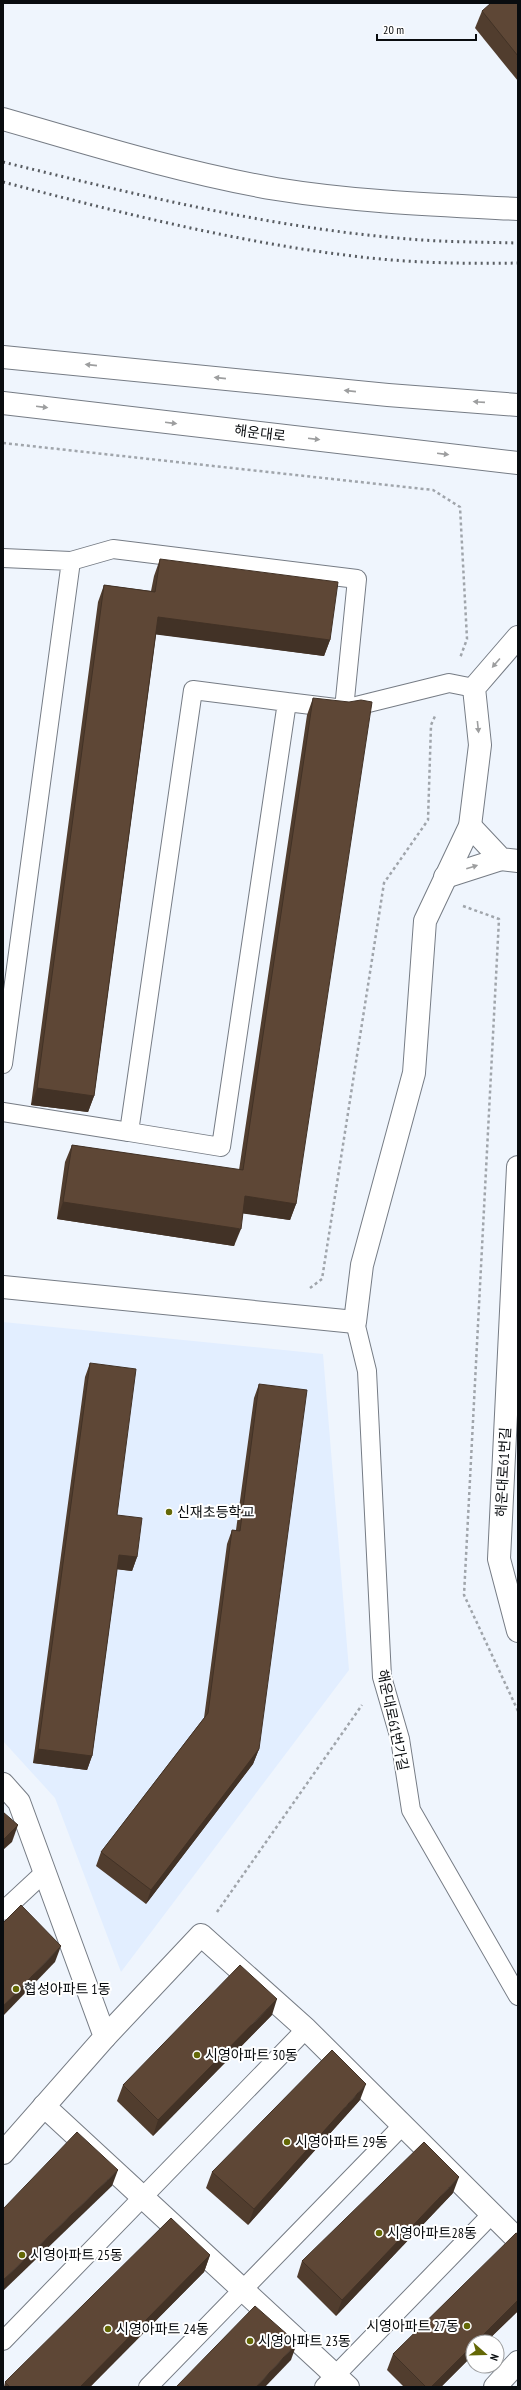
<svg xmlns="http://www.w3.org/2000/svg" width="521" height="2390" font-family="'PT Sans Narrow','Noto Sans KR',sans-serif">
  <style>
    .built { fill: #e2eeff }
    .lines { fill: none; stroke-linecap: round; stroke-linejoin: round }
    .lane-casing { stroke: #767c85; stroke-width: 20 }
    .street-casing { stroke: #767c85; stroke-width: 24 }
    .secondary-casing { stroke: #767c85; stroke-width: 24 }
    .path { stroke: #a0a5ab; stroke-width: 2.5; stroke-dasharray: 3 3; stroke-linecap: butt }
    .lane { stroke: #fff; stroke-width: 18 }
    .street { stroke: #fff; stroke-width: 22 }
    .secondary { stroke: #fff; stroke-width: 22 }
    .rail { stroke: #595d62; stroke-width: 3; stroke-dasharray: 2 4; stroke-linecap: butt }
    .wall { fill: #513d2e }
    .shaded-wall { fill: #423226 }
    .building { fill: #5e4736; stroke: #423226 }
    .oneway { fill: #9d9e9f }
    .poi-dot { fill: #646806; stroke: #fff; stroke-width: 1.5 }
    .labels { text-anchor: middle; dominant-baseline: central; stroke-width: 4; stroke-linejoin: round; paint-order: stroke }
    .street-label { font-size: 14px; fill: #090c0f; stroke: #fff }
    .poi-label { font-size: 14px; fill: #090c0f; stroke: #fff; text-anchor: start }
  </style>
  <rect width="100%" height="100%" fill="#eff5fd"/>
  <path class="built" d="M 3,1322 L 323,1354 L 349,1670 L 121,1972 L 55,1798 L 3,1741 Z"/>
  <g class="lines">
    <defs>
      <g id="lane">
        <path d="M 3,558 L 71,561 L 3,1064"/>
        <path d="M 71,561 L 113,549 L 357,579 L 344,709"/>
        <path d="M 287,702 L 193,690 L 129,1132 L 221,1147 L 287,702 L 344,709 L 449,683 L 474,688"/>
        <path d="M 3,1112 L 129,1132"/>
        <path d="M 355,1322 L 367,1371 L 382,1677 L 400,1739 L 411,1810 L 518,1996"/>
        <path d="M 3,1911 L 45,1872"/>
        <path d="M 3,2341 L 306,2029"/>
        <path d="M 148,2387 L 403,2125"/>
        <path d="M 324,2387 L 492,2214"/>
      </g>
      <g id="street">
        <path d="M 3,119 C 93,145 183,173 276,189 C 356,202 437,205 518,209"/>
        <path d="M 470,826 L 501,859 L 518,861"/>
        <path d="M 445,877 L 501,859"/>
        <path d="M 3,1287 L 355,1322 L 362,1265 L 414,1073 L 425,921 L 470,826 L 480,745 L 474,688 L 518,637"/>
        <path d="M 3,1784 L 19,1802 L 105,2037 L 3,2153"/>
        <path d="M 105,2037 L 201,1935 L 306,2029 L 518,2240"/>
        <path d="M 44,2106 L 348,2387"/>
        <path d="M 495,2387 L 518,2362"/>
      </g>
      <g id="secondary">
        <path d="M 3,357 L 388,395 L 518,405"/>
        <path d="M 3,403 L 518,463"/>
        <path d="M 518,1167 L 499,1559 L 518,1631"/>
      </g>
    </defs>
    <use href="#lane" class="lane-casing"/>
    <use href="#street" class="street-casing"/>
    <use href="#secondary" class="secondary-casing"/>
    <g class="path">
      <path d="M 3,443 L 433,490 L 460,507 L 467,639 L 460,658"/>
      <path d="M 463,906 L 499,919 L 464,1595 L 518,1711"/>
      <path d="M 310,1288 L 322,1279 L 384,883 L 428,820 L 431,725 L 436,714"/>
      <path d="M 217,1912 L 362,1705"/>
    </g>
    <use href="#lane" class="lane"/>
    <use href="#street" class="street"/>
    <use href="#secondary" class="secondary"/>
    <g class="rail">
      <path d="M 3,162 C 133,194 264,226 397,238 C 437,242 478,242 518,243"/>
      <path d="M 3,182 C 121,213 240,243 361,257 C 413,263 466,264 518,263"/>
    </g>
  </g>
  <g class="wall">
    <path d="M 518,3 L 518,81 L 475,28 L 482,11 Z"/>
    <path d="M 160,559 L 330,640 L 324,656 L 156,634 L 94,1096 L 88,1112 L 31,1105 L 98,602 L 104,585 L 151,591 L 154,576 Z"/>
    <path d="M 313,698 L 296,1204 L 290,1220 L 243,1213 L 234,1246 L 57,1219 L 65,1162 L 72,1145 L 239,1170 L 307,715 Z"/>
    <path d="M 90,1363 L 117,1515 L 137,1557 L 132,1571 L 117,1569 L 92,1756 L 87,1770 L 33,1763 L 85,1377 Z"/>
    <path d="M 259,1384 L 259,1749 L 253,1764 L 146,1904 L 96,1866 L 101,1852 L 204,1718 L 227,1544 L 232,1530 L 236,1530 L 254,1398 Z"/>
    <path d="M 272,2015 L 153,2136 L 117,2101 L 123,2085 Z"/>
    <path d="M 360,2100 L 248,2225 L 206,2188 L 212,2172 Z"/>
    <path d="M 453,2193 L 336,2316 L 297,2277 L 302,2261 Z"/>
    <path d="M 210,2255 L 204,2272 L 90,2387 L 4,2387 L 5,2382 Z"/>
    <path d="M 518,2311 L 486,2342 L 473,2342 L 473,2355 L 441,2387 L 404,2387 L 387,2370 L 393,2354 Z"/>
  </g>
  <g class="shaded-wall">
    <path d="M 158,617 L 330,640 L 324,656 L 152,634 Z"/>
    <path d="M 37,1088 L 94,1096 L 88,1112 L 31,1105 Z"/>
    <path d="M 245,1196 L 296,1204 L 290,1220 L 239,1213 Z"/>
    <path d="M 63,1202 L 241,1229 L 234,1246 L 57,1219 Z"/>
    <path d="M 119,1555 L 137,1557 L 132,1571 L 114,1569 Z"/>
    <path d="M 38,1749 L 92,1756 L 87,1770 L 33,1763 Z"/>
    <path d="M 259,1749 L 253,1764 L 146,1904 L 151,1890 Z"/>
    <path d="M 18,1825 L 12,1842 L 3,1850 L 3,1840 Z"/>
    <path d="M 61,1946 L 55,1962 L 3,2016 L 3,2006 Z"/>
    <path d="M 277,1999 L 272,2015 L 153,2136 L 158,2120 Z"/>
    <path d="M 366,2084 L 360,2100 L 248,2225 L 254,2209 Z"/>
    <path d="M 118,2170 L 112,2186 L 3,2291 L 3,2280 Z"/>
    <path d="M 459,2177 L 453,2193 L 336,2316 L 342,2300 Z"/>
    <path d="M 210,2255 L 204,2272 L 90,2387 L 80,2387 Z"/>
    <path d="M 518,2300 L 518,2311 L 486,2342 L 476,2342 Z"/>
    <path d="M 297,2343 L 291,2360 L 265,2387 L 256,2387 Z"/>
    <path d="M 473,2345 L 473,2355 L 441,2387 L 431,2387 Z"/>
  </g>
  <g class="building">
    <path d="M 491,3 L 518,3 L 518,56 L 482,11 Z"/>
    <path d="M 160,559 L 338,582 L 330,640 L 158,617 L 94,1096 L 37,1088 L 104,585 L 155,592 Z"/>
    <path d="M 313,698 L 349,702 L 361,700 L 372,702 L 296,1204 L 245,1196 L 241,1229 L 63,1202 L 72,1145 L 243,1170 Z"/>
    <path d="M 90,1363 L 136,1369 L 117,1515 L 142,1518 L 137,1557 L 119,1555 L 92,1756 L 38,1749 Z"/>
    <path d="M 259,1384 L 307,1390 L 259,1749 L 151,1890 L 101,1852 L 208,1713 L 232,1530 L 240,1531 Z"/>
    <path d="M 3,1812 L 18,1825 L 3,1840 Z"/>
    <path d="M 21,1905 L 61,1946 L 3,2006 L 3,1923 Z"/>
    <path d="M 240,1965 L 277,1999 L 158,2120 L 123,2085 Z"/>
    <path d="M 332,2050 L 366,2084 L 254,2209 L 212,2172 Z"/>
    <path d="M 77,2132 L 118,2170 L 3,2280 L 3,2209 Z"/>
    <path d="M 424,2142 L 459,2177 L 342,2300 L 302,2261 Z"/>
    <path d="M 171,2218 L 210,2255 L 80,2387 L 10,2387 L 5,2382 Z"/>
    <path d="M 516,2233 L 518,2234 L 518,2300 L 476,2342 L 473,2342 L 473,2345 L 431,2387 L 426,2387 L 393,2354 Z"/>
    <path d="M 255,2306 L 297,2343 L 256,2387 L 176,2387 Z"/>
  </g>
  <defs><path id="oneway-solid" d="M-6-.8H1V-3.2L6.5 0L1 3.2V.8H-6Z"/></defs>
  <g class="oneway">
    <use href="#oneway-solid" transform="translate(91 365) rotate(-174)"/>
    <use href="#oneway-solid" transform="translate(220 378) rotate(-174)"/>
    <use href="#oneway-solid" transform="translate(350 391) rotate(-174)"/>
    <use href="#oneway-solid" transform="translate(479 402) rotate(-176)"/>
    <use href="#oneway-solid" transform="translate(42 407) rotate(7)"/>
    <use href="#oneway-solid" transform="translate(171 423) rotate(7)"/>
    <use href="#oneway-solid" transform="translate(314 439) rotate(7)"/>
    <use href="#oneway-solid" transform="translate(443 454) rotate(7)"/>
    <use href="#oneway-solid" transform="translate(496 663) rotate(131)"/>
    <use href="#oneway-solid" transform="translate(478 727) rotate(84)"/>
    <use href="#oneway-solid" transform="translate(472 867) rotate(-17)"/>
  </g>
  <g class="poi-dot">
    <circle cx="169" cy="1512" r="4"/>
    <circle cx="16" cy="1989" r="4"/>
    <circle cx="197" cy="2055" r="4"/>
    <circle cx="287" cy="2142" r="4"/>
    <circle cx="379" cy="2233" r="4"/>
    <circle cx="22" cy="2255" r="4"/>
    <circle cx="467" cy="2326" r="4"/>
    <circle cx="108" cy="2329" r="4"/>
    <circle cx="250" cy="2341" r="4"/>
  </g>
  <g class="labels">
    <g class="street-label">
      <text transform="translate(260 433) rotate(7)">해운대로</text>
      <text transform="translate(503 1472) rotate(-87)">해운대로61번길</text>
      <text transform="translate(393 1720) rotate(78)">해운대로61번가길</text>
    </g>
    <g class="poi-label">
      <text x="177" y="1512">신재초등학교</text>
      <text x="24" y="1989">협성아파트 1동</text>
      <text x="205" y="2055">시영아파트 30동</text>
      <text x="295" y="2142">시영아파트 29동</text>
      <text x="387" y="2233">시영아파트28동</text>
      <text x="30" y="2255">시영아파트 25동</text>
      <text x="459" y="2326" text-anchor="end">시영아파트 27동</text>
      <text x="116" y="2329">시영아파트 24동</text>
      <text x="258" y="2341">시영아파트 23동</text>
    </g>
  </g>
  <rect width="521" height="2390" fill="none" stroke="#090c0f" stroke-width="8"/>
  <g transform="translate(485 2354) rotate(110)"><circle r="19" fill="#ffffff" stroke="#9d9e9f"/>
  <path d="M0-3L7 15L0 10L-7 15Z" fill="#646806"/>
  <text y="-6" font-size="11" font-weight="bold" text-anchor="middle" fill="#090c0f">N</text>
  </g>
  <path d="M377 34v6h99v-6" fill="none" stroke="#090c0f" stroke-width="2"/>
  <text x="383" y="34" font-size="12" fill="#090c0f" stroke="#ffffff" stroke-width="3" paint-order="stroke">20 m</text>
</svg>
